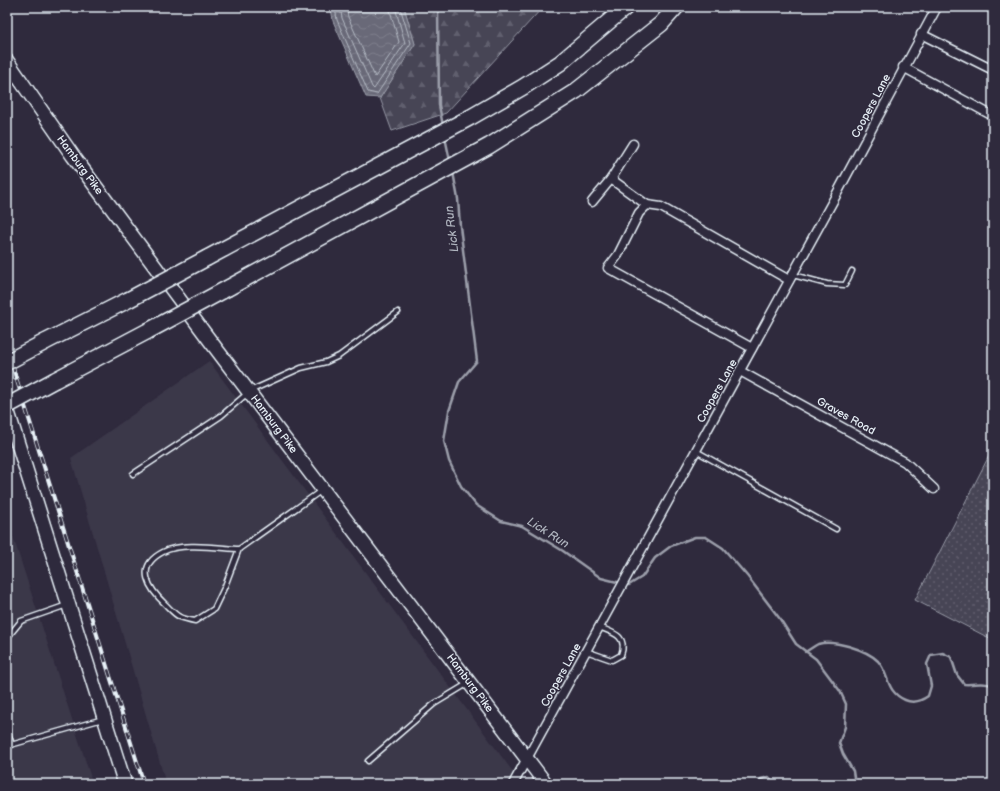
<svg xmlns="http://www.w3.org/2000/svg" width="1000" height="791" font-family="'Balsamiq Sans',sans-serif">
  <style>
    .built { fill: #3b3749 }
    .grass { fill: url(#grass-dots); stroke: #979aa6 }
    .forest { fill: url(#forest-firs); stroke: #979aa6 }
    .water { fill: url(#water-waves); stroke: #9c9fab }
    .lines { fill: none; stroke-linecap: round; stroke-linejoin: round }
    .shore { stroke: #b5bbc5; stroke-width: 1 }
    .stream { stroke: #9c9fab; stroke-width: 2.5 }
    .lane-casing { stroke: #e8f1f8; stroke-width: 7 }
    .street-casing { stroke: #e8f1f8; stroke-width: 11 }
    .primary-casing { stroke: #e8f1f8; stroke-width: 16 }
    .highway-casing { stroke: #e8f1f8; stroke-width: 18 }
    .lane { stroke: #2f2a3d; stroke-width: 4 }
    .street { stroke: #2f2a3d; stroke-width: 8 }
    .primary { stroke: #2f2a3d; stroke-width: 13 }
    .highway { stroke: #2f2a3d; stroke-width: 15 }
    .rail-casing { stroke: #e8f1f8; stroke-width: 4 }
    .rail { stroke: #2f2a3d; stroke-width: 2.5; stroke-dasharray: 8; stroke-linecap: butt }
    .highway-bridge-casing { stroke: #e8f1f8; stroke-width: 18; stroke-linecap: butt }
    .highway-bridge { stroke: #2f2a3d; stroke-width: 15 }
    .labels { text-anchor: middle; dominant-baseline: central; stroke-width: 3; stroke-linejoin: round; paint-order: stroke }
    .street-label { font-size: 11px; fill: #e8f1f8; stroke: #2f2a3d }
    .water-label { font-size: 12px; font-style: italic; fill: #afb4be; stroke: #2f2a3d }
  </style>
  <defs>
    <pattern id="grass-dots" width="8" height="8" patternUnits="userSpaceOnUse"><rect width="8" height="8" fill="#464455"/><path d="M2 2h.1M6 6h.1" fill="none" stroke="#615f6e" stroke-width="1.8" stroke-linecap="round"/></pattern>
    <pattern id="forest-firs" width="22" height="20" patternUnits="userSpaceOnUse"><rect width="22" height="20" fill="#464455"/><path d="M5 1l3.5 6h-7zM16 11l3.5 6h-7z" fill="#615f6e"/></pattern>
    <pattern id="water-waves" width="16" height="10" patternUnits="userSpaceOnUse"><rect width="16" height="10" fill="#696978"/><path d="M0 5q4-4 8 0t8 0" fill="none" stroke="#7e7f8c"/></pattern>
  </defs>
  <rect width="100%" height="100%" fill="#2f2a3d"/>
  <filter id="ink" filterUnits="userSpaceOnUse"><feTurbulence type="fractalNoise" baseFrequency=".025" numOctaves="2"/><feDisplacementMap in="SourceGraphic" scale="8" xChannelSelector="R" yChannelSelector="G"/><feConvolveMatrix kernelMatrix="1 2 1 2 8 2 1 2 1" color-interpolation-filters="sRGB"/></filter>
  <g filter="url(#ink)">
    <g class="built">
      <path d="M 209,361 L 522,784 L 166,784 L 71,458 Z"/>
      <path d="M 7,518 L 93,784 L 7,784 Z"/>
    </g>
    <path class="grass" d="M 993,448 L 993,640 L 915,600 Z"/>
    <path class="forest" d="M 404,7 L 543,7 L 446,113 L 392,131 L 380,98 L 415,44 Z"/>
    <path class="water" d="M 331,7 L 404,7 L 415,44 L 380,98 L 366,97 L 333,21 Z"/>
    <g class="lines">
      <g class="shore">
        <path d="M 335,7 L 337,20 L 368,92 L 377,94 L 411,43 L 400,7"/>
        <path d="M 340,7 L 342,18 L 372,87 L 374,89 L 405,43 L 395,7"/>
        <path d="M 346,7 L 348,17 L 375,77 L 399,42 L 389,7"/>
      </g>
      <g class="stream">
        <path d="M 438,7 L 439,105 L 443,126"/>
        <path d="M 445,137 L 450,161"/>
        <path d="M 453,172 L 458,199 L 460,226 L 477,361 L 459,382 L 449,411 L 444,441 L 449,461 L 461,486 L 476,505 L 501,521 L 522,526 L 563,551 L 601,578 L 629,585 L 642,577 L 655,558 L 671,546 L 695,537 L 706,537 L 723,548 L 748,577 L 780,619 L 796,644 L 816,659 L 840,691 L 846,704 L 845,727 L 839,743 L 843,754 L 853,771 L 855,784"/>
        <path d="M 805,652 C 809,650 814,646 818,644 C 834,639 867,650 878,661 C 890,675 885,691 905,700 C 914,704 921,701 928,696 L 931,686 L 927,664 L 931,655 L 943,653 L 951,657 L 957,675 L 964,684 C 975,685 984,681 993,686"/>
        <path d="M 758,784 L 761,779 L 769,777 L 775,784"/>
      </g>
      <defs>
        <g id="lane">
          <path d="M 793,275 L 827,284 L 845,285 L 852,271"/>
          <path d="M 696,451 L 836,529"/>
          <path d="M 133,474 L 221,416 L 250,391 L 301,368 L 326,362 L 339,356 L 398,312"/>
          <path d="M 239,549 C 218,548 182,542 163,552 C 134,567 149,589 166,605 C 170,609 175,615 180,617 C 185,619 190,620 195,621 L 214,609 L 225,586 L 239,549 L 322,490"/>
          <path d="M 7,638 L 21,621 L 67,605"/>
          <path d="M 586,651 L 612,660 L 621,655 C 628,636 614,633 599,627"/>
          <path d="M 7,729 L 12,745"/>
          <path d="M 7,746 L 103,719"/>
          <path d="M 368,761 L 434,704 L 467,684"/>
        </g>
        <g id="street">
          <path d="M 921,34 L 993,70"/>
          <path d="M 903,67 L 993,116"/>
          <path d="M 611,179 L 647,205 L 661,207 L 789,280"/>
          <path d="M 592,202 L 611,179 L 633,144"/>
          <path d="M 647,205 L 639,213 L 618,255 L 608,268 L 752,348"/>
          <path d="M 740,371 L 905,462 L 934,489"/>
          <path d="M 513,784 L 834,199 L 937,7"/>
        </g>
        <g id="primary">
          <path d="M 7,61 L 73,156 L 211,342 L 546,784"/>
          <path d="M 7,409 L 125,784"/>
        </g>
        <g id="highway">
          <path d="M 207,258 L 471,117 L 523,87 L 560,63 L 626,7"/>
          <path d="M 228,288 L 489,146 L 576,91 L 661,24 L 676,7"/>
          <path d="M 45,342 L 128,300"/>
          <path d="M 55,380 L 148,331"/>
        </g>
      </defs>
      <use href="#lane" class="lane-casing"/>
      <use href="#street" class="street-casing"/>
      <use href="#primary" class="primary-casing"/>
      <use href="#highway" class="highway-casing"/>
      <use href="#lane" class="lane"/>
      <use href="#street" class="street"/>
      <use href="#primary" class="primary"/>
      <use href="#highway" class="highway"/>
      <defs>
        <path id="rail" d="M 7,349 L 144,784"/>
      </defs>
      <use href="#rail" class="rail-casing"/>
      <use href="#rail" class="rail"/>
      <defs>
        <g id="highway-bridge">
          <path d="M 128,300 L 207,258"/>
          <path d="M 148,331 L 228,288"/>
          <path d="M 7,362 L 45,342"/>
          <path d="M 7,406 L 55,380"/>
        </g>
      </defs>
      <use href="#highway-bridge" class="highway-bridge-casing"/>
      <use href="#highway-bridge" class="highway-bridge"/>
    </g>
  </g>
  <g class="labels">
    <g class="street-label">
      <text transform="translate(871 106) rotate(-62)">Coopers Lane</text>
      <text transform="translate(80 165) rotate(54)">Hamburg Pike</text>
      <text transform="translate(717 391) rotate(-61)">Coopers Lane</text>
      <text transform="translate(846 416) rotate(29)">Graves Road</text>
      <text transform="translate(274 424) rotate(53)">Hamburg Pike</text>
      <text transform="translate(561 675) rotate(-61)">Coopers Lane</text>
      <text transform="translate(470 683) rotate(53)">Hamburg Pike</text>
    </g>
    <g class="water-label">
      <text transform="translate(452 229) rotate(-97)">Lick Run</text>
      <text transform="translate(548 533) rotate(32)">Lick Run</text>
    </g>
  </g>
  <rect width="1000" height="791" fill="none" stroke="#2f2a3d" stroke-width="24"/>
  <rect x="12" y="12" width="976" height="767" fill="none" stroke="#e8f1f8" stroke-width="1.5" filter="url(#ink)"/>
</svg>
